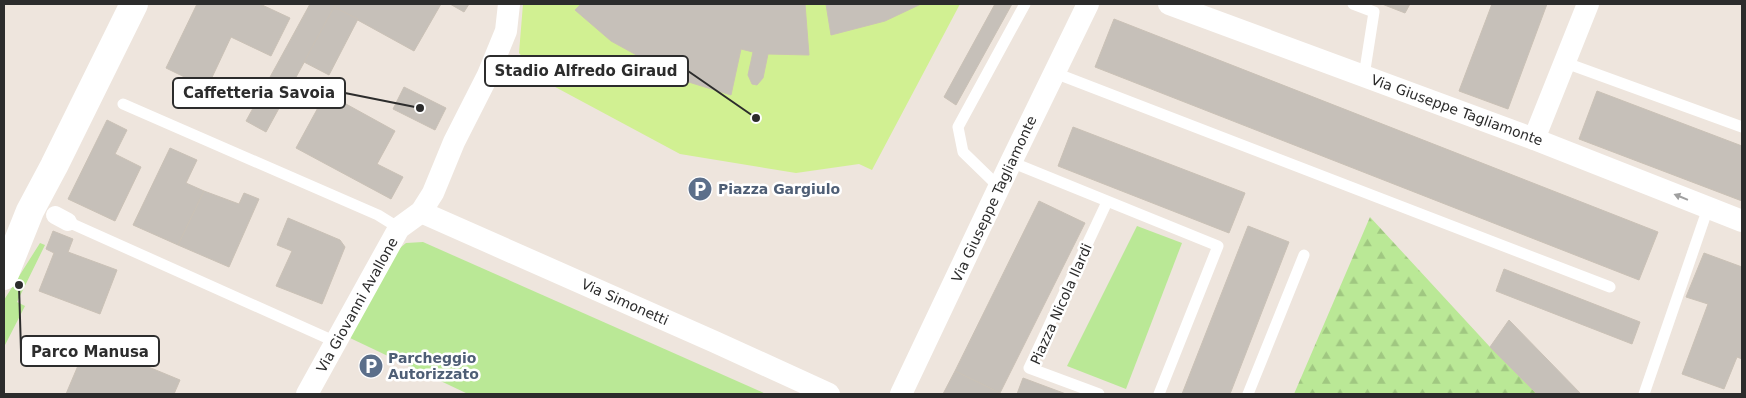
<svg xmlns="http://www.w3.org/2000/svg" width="1746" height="398" font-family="'DejaVu Sans',sans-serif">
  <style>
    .grass { fill: #bae896 }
    .forest { fill: url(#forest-firs) }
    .pitch { fill: #d1f092 }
    .building { fill: #c6c0b9; stroke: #cac1b6 }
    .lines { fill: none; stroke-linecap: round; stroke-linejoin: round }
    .service { stroke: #fff; stroke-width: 11 }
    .pedestrian { stroke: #fff; stroke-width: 18 }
    .minor { stroke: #fff; stroke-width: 22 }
    .secondary { stroke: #fff; stroke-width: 28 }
    .oneway { fill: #a0a0a0 }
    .labels { text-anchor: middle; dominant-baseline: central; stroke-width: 5; stroke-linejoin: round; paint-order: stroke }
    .street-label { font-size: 14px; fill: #2c2c2c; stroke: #fff }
    .service-label { font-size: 14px; font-weight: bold; fill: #4e5e75; stroke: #fff; text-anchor: start }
    .leader { fill: none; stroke: #2c2c2c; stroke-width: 2 }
    .callout-dot { fill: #2c2c2c; stroke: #fff; stroke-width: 2 }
    .callout { fill: #fff; stroke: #2c2c2c; stroke-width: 2 }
    .callout-label { font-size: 15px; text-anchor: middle; font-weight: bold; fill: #2c2c2c }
  </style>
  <defs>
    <pattern id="forest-firs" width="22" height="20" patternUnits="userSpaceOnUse" patternTransform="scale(1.25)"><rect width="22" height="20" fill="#bae896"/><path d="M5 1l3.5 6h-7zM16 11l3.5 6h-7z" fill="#a0c781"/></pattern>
  </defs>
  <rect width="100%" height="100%" fill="#eee5dd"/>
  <g class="grass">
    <path d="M 1137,226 L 1182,243 L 1126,389 L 1067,366 Z"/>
    <path d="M 423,242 L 766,394 L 468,394 L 350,338 L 395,252 L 406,243 Z"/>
    <path d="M 40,243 L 45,245 L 17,302 L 25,306 L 4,347 L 4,300 Z"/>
  </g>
  <path class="forest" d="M 1370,217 L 1490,347 L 1537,394 L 1294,394 Z"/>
  <path class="pitch" d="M 523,4 L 960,4 L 872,170 L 859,164 L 796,173 L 680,154 L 544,81 L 519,53 Z"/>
  <g class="building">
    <path d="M 197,4 L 260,4 L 290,18 L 271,56 L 231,37 L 207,88 L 166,68 Z"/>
    <path d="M 310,4 L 336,4 L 266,132 L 246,121 Z"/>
    <path d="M 336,4 L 441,4 L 414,51 L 334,7 Z"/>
    <path d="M 450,4 L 469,4 L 464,12 Z"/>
    <path d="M 581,4 L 805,4 L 809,55 L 768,54 L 763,78 L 757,85 L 752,84 L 748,75 L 753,52 L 741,49 L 731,95 L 682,80 L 611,41 L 575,10 Z"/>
    <path d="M 826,4 L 921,4 L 885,21 L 831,35 Z"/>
    <path d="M 995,4 L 1012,4 L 956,105 L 944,97 Z"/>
    <path d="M 1382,4 L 1410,4 L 1405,13 Z"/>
    <path d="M 1492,4 L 1547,4 L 1508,109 L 1459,91 Z"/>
    <path d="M 334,7 L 358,19 L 329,75 L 304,62 Z"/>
    <path d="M 1114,19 L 1658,232 L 1639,280 L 1095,67 Z"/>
    <path d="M 404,87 L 446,108 L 435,130 L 393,109 Z"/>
    <path d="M 1597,91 L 1742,146 L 1742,201 L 1579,139 Z"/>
    <path d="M 326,93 L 395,131 L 377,164 L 403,177 L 391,199 L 296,148 Z"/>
    <path d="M 107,120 L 127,130 L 115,154 L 141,167 L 115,221 L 68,199 Z"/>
    <path d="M 1073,127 L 1245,193 L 1229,233 L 1058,166 Z"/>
    <path d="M 170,148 L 197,160 L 186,183 L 204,191 L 178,245 L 133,225 Z"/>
    <path d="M 204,191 L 239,204 L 244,193 L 259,199 L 229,267 L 178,245 Z"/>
    <path d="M 1039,201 L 1085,223 L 1000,393 L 955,371 Z"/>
    <path d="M 288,218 L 340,240 L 345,247 L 322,304 L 276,286 L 292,251 L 277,245 Z"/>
    <path d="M 1248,226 L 1289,242 L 1230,394 L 1182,394 Z"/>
    <path d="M 53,231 L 73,239 L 68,252 L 117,270 L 100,314 L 39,291 L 54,253 L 46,249 Z"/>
    <path d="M 1704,253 L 1742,267 L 1742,359 L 1737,357 L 1724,389 L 1682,374 L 1708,304 L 1686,297 Z"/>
    <path d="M 1504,269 L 1640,322 L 1632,344 L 1496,291 Z"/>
    <path d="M 1509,320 L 1581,394 L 1537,394 L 1490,347 Z"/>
    <path d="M 88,342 L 180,380 L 174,394 L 66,394 Z"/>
    <path d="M 955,371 L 1000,393 L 999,394 L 943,394 Z"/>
    <path d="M 1023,378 L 1066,394 L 1017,394 Z"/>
  </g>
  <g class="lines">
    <g class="service">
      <path d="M 1353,4 L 1374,12 L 1364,76"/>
      <path d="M 1566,63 L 1742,127"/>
      <path d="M 1055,73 L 1610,287"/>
      <path d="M 123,104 L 378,215 L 399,228"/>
      <path d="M 1011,162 L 1218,246 L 1159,394"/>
      <path d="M 999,187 L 963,152 L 958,127 L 1025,4"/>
      <path d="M 68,222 L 336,342"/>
      <path d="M 1099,394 L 1029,368 L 1107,202"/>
      <path d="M 1248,394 L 1304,255"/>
      <path d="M 1644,394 L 1708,208"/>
    </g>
    <path class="pedestrian" d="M 55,215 L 68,222"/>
    <g class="minor">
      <path d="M 1169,4 L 1534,139 L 1742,221"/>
      <path d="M 1534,139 L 1588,4"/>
      <path d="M 421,212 L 715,342 L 829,394"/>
      <path d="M 307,394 L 399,228 L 421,212 L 433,193 L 454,142 L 488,75 L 506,31 L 509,4"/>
      <path d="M 901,394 L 1011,162 L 1088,4"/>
    </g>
    <path class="secondary" d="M 4,276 L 30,211 L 54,166 L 134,4"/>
  </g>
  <defs><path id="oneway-solid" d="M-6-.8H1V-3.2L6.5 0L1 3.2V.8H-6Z" transform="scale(1.25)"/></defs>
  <use class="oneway" href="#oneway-solid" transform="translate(1681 197) rotate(-158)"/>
  <defs>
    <symbol id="parking-disc" viewBox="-11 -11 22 22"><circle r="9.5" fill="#5c6f8a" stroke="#fff"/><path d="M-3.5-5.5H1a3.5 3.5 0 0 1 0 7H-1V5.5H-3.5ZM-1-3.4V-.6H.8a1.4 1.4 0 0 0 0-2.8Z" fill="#fff"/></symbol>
  </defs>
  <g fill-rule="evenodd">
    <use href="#parking-disc" x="686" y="175" width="28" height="28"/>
    <use href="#parking-disc" x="357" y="352" width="28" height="28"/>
  </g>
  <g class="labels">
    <g class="street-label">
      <text transform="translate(1457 110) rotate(20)">Via Giuseppe Tagliamonte</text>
      <text transform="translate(994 199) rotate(-65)">Via Giuseppe Tagliamonte</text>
      <text transform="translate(625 302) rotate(24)">Via Simonetti</text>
      <text transform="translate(1061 304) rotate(-66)">Piazza Nicola Ilardi</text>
      <text transform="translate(357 305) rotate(-61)">Via Giovanni Avallone</text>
    </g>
    <g class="service-label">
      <text x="718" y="189">Piazza Gargiulo</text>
      <text x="388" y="358">Parcheggio<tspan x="388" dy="16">Autorizzato</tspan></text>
    </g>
  </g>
  <path class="leader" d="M756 118L688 71M420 108L345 93M19 285L21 351"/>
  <g class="callout-dot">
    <circle cx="756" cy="118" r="5"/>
    <circle cx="420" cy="108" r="5"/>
    <circle cx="19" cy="285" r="5"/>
  </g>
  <g class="callout">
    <rect x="485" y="56" width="203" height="30" rx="5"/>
    <rect x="173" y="78" width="172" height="30" rx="5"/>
    <rect x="21" y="336" width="138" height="30" rx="5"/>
  </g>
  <g class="callout-label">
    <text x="586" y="76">Stadio Alfredo Giraud</text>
    <text x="259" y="98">Caffetteria Savoia</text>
    <text x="90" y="357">Parco Manusa</text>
  </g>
  <rect width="1746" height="398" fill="none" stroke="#2c2c2c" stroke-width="10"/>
</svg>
